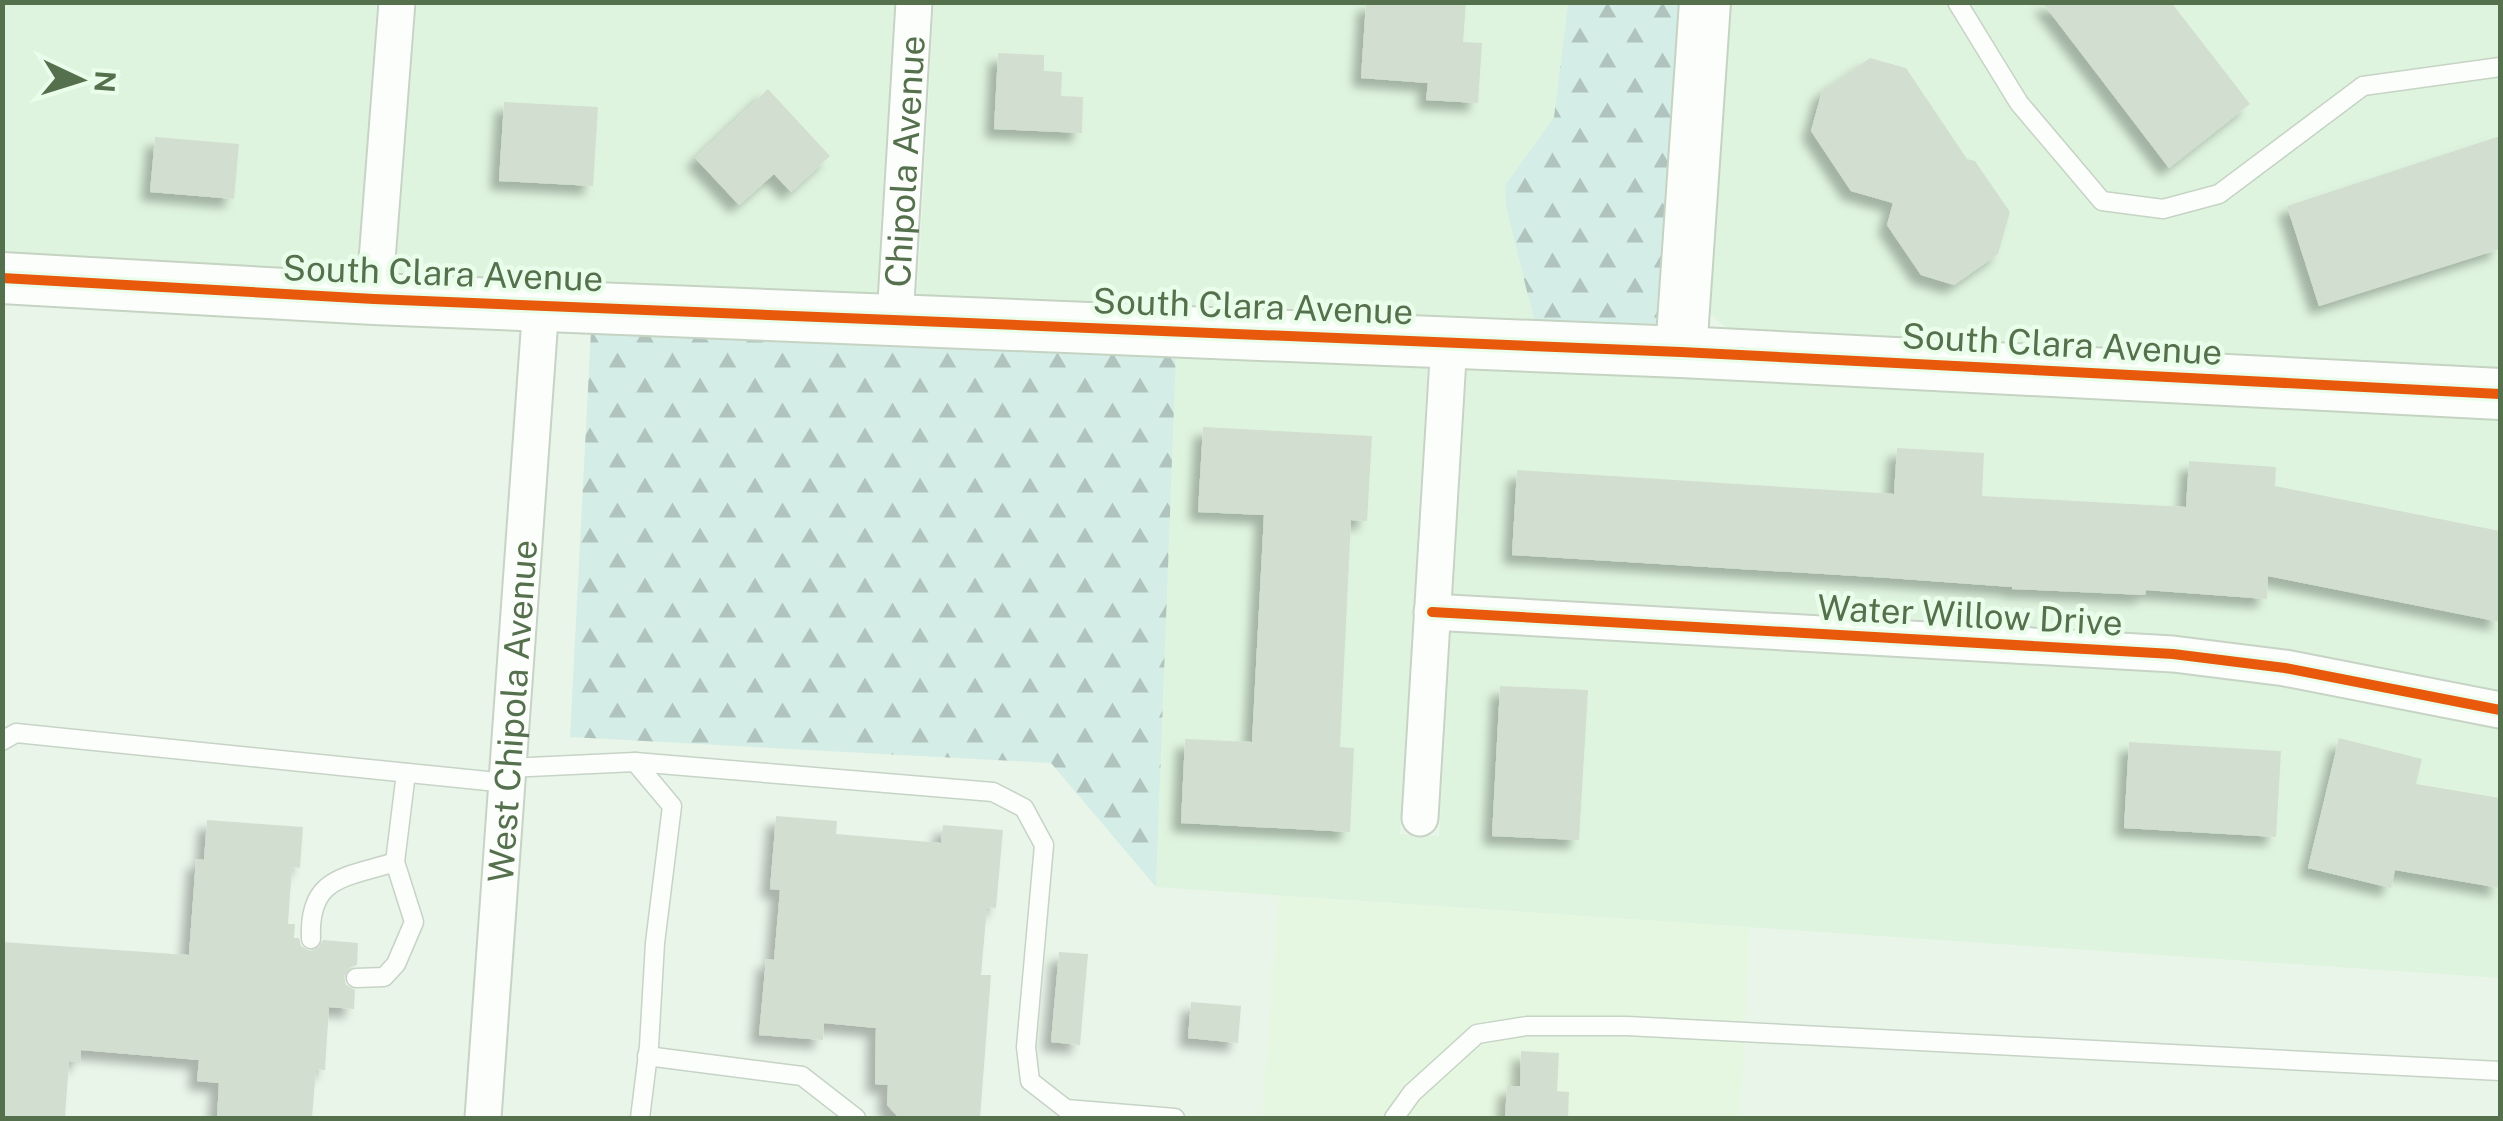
<svg xmlns="http://www.w3.org/2000/svg" width="2503" height="1121" font-family="'Public Sans',sans-serif">
  <style>
    .residential { fill: #dff4df }
    .commercial { fill: #e5f7e0 }
    .forest { fill: url(#forest-firs) }
    .building { fill: #d2dfd0; filter: url(#shadow) }
    .lines { fill: none; stroke-linecap: round; stroke-linejoin: round }
    .lane-casing { stroke: #c6d3c5; stroke-width: 21 }
    .street-casing { stroke: #c6d3c5; stroke-width: 39 }
    .secondary-casing { stroke: #c5d3c2; stroke-width: 54 }
    .lane { stroke: #fcfefc; stroke-width: 18 }
    .street { stroke: #fcfefc; stroke-width: 35 }
    .secondary { stroke: #fcfefc; stroke-width: 50 }
    .cycleway-casing { stroke: #eafdea; stroke-width: 16 }
    .cycleway { stroke: #e8590c; stroke-width: 10 }
    .labels { text-anchor: middle; dominant-baseline: central; stroke-width: 9; stroke-linejoin: round; paint-order: stroke }
    .street-label { font-size: 35px; fill: #55704c; stroke: #eafdea }
  </style>
  <defs>
    <pattern id="forest-firs" width="22" height="20" patternUnits="userSpaceOnUse" patternTransform="scale(2.5)"><rect width="22" height="20" fill="#d5ede7"/><path d="M5 1l3.5 6h-7zM16 11l3.5 6h-7z" fill="#b0c4bd"/></pattern>
    <filter id="shadow"><feDropShadow dx="-9" dy="9" stdDeviation="5" flood-color="#0004"/></filter>
  </defs>
  <rect width="100%" height="100%" fill="#e9f5e9"/>
  <g class="residential">
    <path d="M 2,3 L 377,3 L 356,280 L 3,260 Z"/>
    <path d="M 417,3 L 895,3 L 877,300 L 395,282 Z"/>
    <path d="M 934,3 L 1568,3 L 1554,117 L 1505,185 L 1506,207 L 1536,328 L 917,302 Z"/>
    <path d="M 1725,3 L 2500,3 L 2500,378 L 1735,336 L 1703,307 Z"/>
    <path d="M 1176,348 L 1428,358 L 1400,834 L 1439,836 L 1451,631 L 2171,671 L 2282,685 L 2500,727 L 2500,978 L 1156,887 Z"/>
    <path d="M 1468,360 L 2500,411 L 2500,692 L 2289,650 L 2175,636 L 1453,596 Z"/>
  </g>
  <path class="commercial" d="M 1279,896 L 1750,927 L 1740,1118 L 1262,1118 Z"/>
  <g class="forest">
    <path d="M 1568,3 L 1685,3 L 1662,333 L 1536,328 L 1506,207 L 1505,185 L 1554,117 Z"/>
    <path d="M 591,331 L 1176,354 L 1156,887 L 1051,763 L 570,737 Z"/>
  </g>
  <g class="building">
    <path d="M 1366,2 L 1466,2 L 1463,42 L 1482,43 L 1478,103 L 1426,100 L 1428,83 L 1361,78 Z"/>
    <path d="M 2042,2 L 2171,2 L 2250,104 L 2169,168 Z"/>
    <path d="M 998,53 L 1044,55 L 1044,71 L 1062,72 L 1061,96 L 1083,97 L 1082,133 L 994,129 Z"/>
    <path d="M 1870,58 L 1906,68 L 1967,159 L 1975,161 L 2010,212 L 1998,254 L 1954,285 L 1921,275 L 1887,225 L 1893,203 L 1851,191 L 1811,131 L 1822,91 Z"/>
    <path d="M 768,89 L 830,156 L 791,192 L 774,174 L 739,205 L 695,158 Z"/>
    <path d="M 504,102 L 598,107 L 593,186 L 499,181 Z"/>
    <path d="M 2500,136 L 2500,249 L 2319,306 L 2287,206 Z"/>
    <path d="M 155,137 L 239,144 L 234,199 L 150,192 Z"/>
    <path d="M 1203,427 L 1372,436 L 1367,521 L 1351,520 L 1340,747 L 1354,748 L 1350,832 L 1181,823 L 1185,739 L 1252,742 L 1264,515 L 1198,512 Z"/>
    <path d="M 1897,448 L 1984,453 L 1982,496 L 2186,507 L 2189,461 L 2276,467 L 2275,486 L 2500,531 L 2500,622 L 2268,576 L 2267,599 L 2146,590 L 2145,595 L 2012,589 L 2012,587 L 1889,578 L 1512,555 L 1517,470 L 1894,494 Z"/>
    <path d="M 1500,686 L 1588,690 L 1579,840 L 1492,836 Z"/>
    <path d="M 2339,738 L 2422,759 L 2416,784 L 2500,798 L 2500,888 L 2395,870 L 2391,888 L 2308,868 Z"/>
    <path d="M 2129,742 L 2281,751 L 2276,837 L 2124,828 Z"/>
    <path d="M 776,816 L 837,821 L 836,834 L 941,843 L 943,825 L 1003,830 L 996,908 L 987,907 L 981,975 L 991,975 L 980,1118 L 899,1118 L 887,1105 L 888,1085 L 875,1084 L 876,1028 L 824,1023 L 823,1040 L 759,1035 L 766,959 L 774,960 L 780,890 L 770,889 Z"/>
    <path d="M 207,820 L 303,827 L 300,868 L 292,867 L 288,924 L 295,924 L 294,938 L 299,938 L 301,946 L 310,951 L 318,949 L 323,940 L 358,943 L 357,965 L 349,968 L 344,977 L 346,985 L 355,990 L 354,1009 L 329,1007 L 325,1070 L 316,1069 L 312,1118 L 217,1118 L 219,1083 L 197,1081 L 199,1060 L 81,1050 L 80,1062 L 69,1061 L 65,1118 L 2,1118 L 2,942 L 189,955 L 196,859 L 204,860 Z"/>
    <path d="M 1059,952 L 1088,954 L 1080,1045 L 1051,1042 Z"/>
    <path d="M 1191,1002 L 1241,1006 L 1238,1043 L 1188,1038 Z"/>
    <path d="M 1521,1051 L 1559,1053 L 1557,1091 L 1569,1092 L 1568,1118 L 1505,1118 L 1507,1086 L 1520,1086 Z"/>
  </g>
  <g class="lines">
    <defs>
      <g id="lane">
        <path d="M 1957,2 L 2019,103 L 2102,201 L 2163,209 L 2219,194 L 2363,86 L 2500,67"/>
        <path d="M 2,741 L 16,733 L 507,783"/>
        <path d="M 635,762 L 993,792 L 1024,808 L 1044,845 L 1026,1047 L 1030,1081 L 1066,1109 L 1175,1118"/>
        <path d="M 508,768 L 635,762 L 672,806 L 655,943 L 649,1046 L 640,1118"/>
        <path d="M 395,862 L 406,773"/>
        <path d="M 311,939 C 308,876 345,878 395,862 L 414,922 L 396,964 L 384,977 L 356,978"/>
        <path d="M 647,1056 L 802,1076 L 856,1118"/>
        <path d="M 1394,1118 L 1412,1093 L 1477,1034 L 1527,1026 L 1627,1026 L 2500,1071"/>
      </g>
      <g id="street">
        <path d="M 374,299 L 397,2"/>
        <path id="s1" d="M 895,319 L 914,2"/>
        <path d="M 1432,612 L 2173,654 L 2285,668 L 2500,710"/>
        <path d="M 1420,818 L 1449,342"/>
        <path id="s2" d="M 483,1118 L 541,304"/>
      </g>
      <g id="secondary">
        <path d="M 2,278 L 374,299 L 1681,352 L 2500,394"/>
        <path d="M 1681,352 L 1705,2"/>
      </g>
    </defs>
    <use href="#lane" class="lane-casing"/>
    <use href="#street" class="street-casing"/>
    <use href="#secondary" class="secondary-casing"/>
    <use href="#lane" class="lane"/>
    <use href="#street" class="street"/>
    <use href="#secondary" class="secondary"/>
    <defs>
      <g id="cycleway">
        <path d="M 2,278 L 374,299 L 1681,352 L 2500,394"/>
        <path d="M 1432,612 L 2173,654 L 2285,668 L 2500,710"/>
      </g>
    </defs>
    <use href="#cycleway" class="cycleway-casing"/>
    <use href="#cycleway" class="cycleway"/>
  </g>
  <g class="labels">
    <g class="street-label">
      <text stroke="none"><textPath href="#s1" startOffset="158">Chipola Avenue</textPath></text>
      <text transform="translate(443 273) rotate(2)">South Clara Avenue</text>
      <text transform="translate(1253 306) rotate(2)">South Clara Avenue</text>
      <text transform="translate(2062 344) rotate(3)">South Clara Avenue</text>
      <text transform="translate(1970 615) rotate(3)">Water Willow Drive</text>
      <text stroke="none"><textPath href="#s2" startOffset="408">West Chipola Avenue</textPath></text>
    </g>
  </g>
  <rect width="2503" height="1121" fill="none" stroke="#55704c" stroke-width="10"/>
  <g transform="translate(80 80) rotate(94)" stroke="#eafdea" stroke-width="8" paint-order="stroke">
  <path d="M0-8L18 38L0 25L-18 38Z" fill="#55704c"/>
  <text y="-15" font-size="28" font-weight="bold" text-anchor="middle" fill="#55704c">N</text>
  </g>
</svg>
